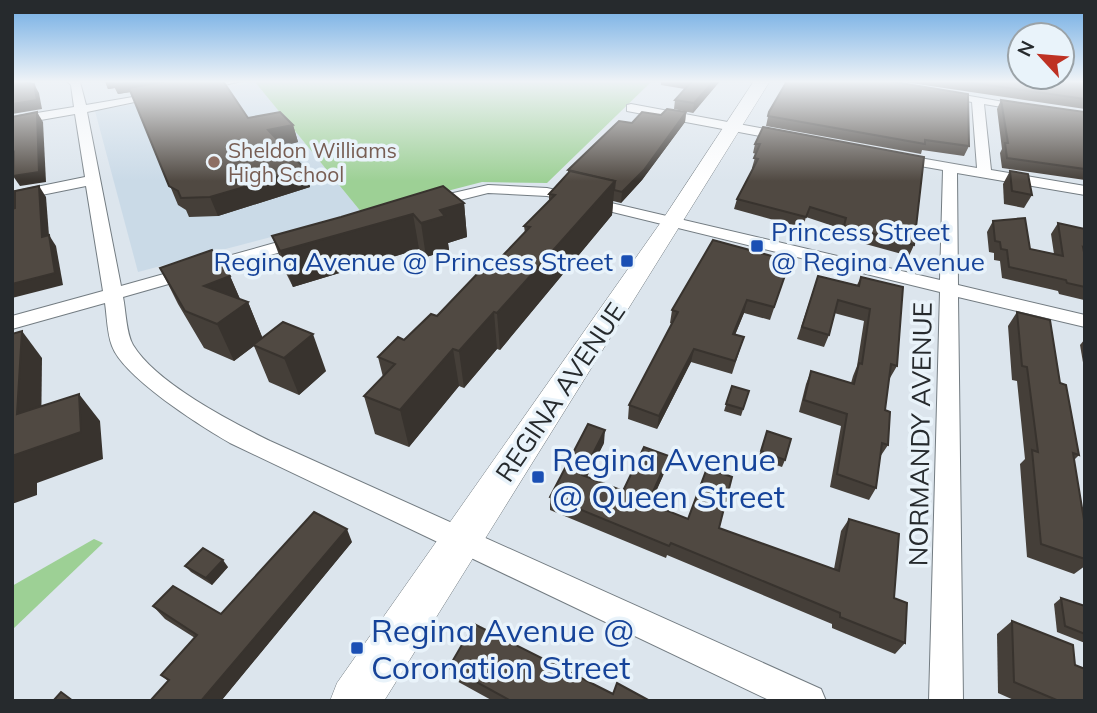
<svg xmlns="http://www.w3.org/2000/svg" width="1097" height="713" font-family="Mulish,sans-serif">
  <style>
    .built { fill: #cadae7 }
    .green { fill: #9dd095 }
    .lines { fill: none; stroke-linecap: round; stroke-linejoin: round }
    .street-casing { stroke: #737c82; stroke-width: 2 }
    .secondary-casing { stroke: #737c82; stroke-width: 1 }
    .street { fill: #fff; fill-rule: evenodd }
    .secondary { fill: #fff; fill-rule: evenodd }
    .wall { fill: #453f39 }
    .shaded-wall { fill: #38332e }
    .building { fill: #504942; stroke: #38332e; stroke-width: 2 }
    .education-dot { fill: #8d6e63; stroke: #e9f3fa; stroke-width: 2.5 }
    .transit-dot { fill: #1a4fb4; stroke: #e9f3fa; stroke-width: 2.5 }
    .labels { text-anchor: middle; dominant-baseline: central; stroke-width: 7; stroke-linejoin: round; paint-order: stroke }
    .far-education-label { font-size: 21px; fill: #785e54; stroke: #e9f3fa; text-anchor: start }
    .transit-label { font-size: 26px; fill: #164399; stroke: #e9f3fa; text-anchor: start }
    .street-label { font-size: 26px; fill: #262a2d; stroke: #e9f3fa }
    .near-transit-label { font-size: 32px; fill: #164399; stroke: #e9f3fa; text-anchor: start }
  </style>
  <rect width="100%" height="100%" fill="#dce5ed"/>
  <path class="built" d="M 255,82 L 362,213 L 138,272 L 95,111 Z"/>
  <g class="green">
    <path d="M 255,82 L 261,81 L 651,82 L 547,183 L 482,182 L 362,213 Z"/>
    <path d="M 94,539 L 103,543 L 12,630 L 12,586 Z"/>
  </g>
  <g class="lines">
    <defs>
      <g id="street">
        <path d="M 67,81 L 80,82 L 86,105 L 162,92 L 168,95 L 87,112 L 121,286 L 303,235 L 311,240 L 309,244 L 123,297 C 126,311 126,333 133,345 C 156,383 230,421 270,441 L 821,689 L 826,701 L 771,701 L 230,443 C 201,426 124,378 112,346 C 107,333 107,316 105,303 L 12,329 L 12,316 L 103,291 L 86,186 L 12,201 L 12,192 L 85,177 L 75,114 L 12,125 L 12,117 L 74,107 L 71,85 Z"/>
        <path d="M 217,81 L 242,81 L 197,91 L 191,88 Z"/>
        <path d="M 941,91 L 1032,107 L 1026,111 L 984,104 L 991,170 L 1085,186 L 1085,195 L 957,173 L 958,285 L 1085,315 L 1085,327 L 958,297 L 963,701 L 929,701 L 940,292 L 547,196 L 488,193 L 428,208 L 420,203 L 423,200 L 488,185 L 547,188 L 940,280 L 943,170 L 897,162 L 890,158 L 897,154 L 977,168 L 972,102 L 937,96 L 937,92 Z"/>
        <path d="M 631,104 L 787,133 L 793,137 L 787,141 L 627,111 L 627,105 Z"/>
      </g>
      <path id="secondary" d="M 754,81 L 770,81 L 384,701 L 330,701 L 337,683 L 661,222 Z"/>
    </defs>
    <use href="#street" class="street-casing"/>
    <use href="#secondary" class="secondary-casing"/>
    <use href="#street" class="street"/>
    <use href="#secondary" class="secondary"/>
  </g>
  <g class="wall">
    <path d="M 105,81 L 248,118 L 293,125 L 298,142 L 283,146 L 305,169 L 310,187 L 218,216 L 189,217 L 186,210 L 178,205 L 131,92 L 118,94 L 115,88 L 108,89 Z"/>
    <path d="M 661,81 L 720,81 L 693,113 L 674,109 L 675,100 L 685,89 L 661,85 Z"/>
    <path d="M 897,81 L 1084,81 L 1085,109 Z"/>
    <path d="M 1001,100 L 1085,112 L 1085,180 L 1002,168 L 1000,153 L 1002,149 L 997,109 Z"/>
    <path d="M 686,112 L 685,122 L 642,180 L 621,203 L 613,201 L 612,215 L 500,350 L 497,349 L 464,388 L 459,386 L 409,447 L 375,434 L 364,396 L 383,377 L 378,357 L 437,316 L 486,273 L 525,233 L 524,226 L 549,202 L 549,194 L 568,173 L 568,170 L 632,123 L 661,115 Z"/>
    <path d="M 769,112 L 969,146 L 964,156 L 922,150 L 921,154 L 766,126 Z"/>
    <path d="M 763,127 L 914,245 L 909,256 L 840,237 L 842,229 L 806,217 L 803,228 L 734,209 L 737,199 L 753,168 L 752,168 L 756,154 L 753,153 L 755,144 Z"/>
    <path d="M 1010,171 L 1032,195 L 1024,208 L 1004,204 L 1003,184 Z"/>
    <path d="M 464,203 L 467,237 L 448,243 L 449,250 L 426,257 L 419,249 L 293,287 L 285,271 L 272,236 Z"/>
    <path d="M 993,221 L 1030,249 L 1054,254 L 1051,234 L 1058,223 L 1085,229 L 1085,299 L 1084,300 L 1059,294 L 1058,291 L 1002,278 L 1000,261 L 994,260 L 994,253 L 989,252 L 987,232 Z"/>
    <path d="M 790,261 L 770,320 L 744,313 L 735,335 L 744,337 L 732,374 L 691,362 L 657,429 L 628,419 L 629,405 L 672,324 L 670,323 L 672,310 Z"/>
    <path d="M 160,268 L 230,276 L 240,299 L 248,302 L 262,337 L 326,371 L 299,395 L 269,382 L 254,346 L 234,361 L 204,348 L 178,304 Z"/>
    <path d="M 818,276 L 857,285 L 861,277 L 897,366 L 890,378 L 889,378 L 885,410 L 888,445 L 880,457 L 876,488 L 869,500 L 830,487 L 841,426 L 799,412 L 806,384 L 811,371 L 851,383 L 853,376 L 857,366 L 864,321 L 834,313 L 829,335 L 824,347 L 797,339 Z"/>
    <path d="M 1017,312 L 1060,383 L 1079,455 L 1074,460 L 1085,526 L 1085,566 L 1074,574 L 1027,557 L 1020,464 L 1025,459 L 1017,381 L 1012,380 L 1008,326 Z"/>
    <path d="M 1085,339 L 1085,374 L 1080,345 Z"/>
    <path d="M 732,386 L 749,391 L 741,416 L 724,411 Z"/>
    <path d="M 767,431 L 785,460 L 782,467 L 758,459 Z"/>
    <path d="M 604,443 L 587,477 L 623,491 L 666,469 L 650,505 L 688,519 L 719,528 L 834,569 L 841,531 L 849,519 L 894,598 L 905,643 L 895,654 L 832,628 L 832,624 L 667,555 L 666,558 L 550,510 L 550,497 Z"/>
    <path d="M 352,542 L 221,701 L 150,701 L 168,681 L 161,675 L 195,638 L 165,619 L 153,606 L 221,614 Z"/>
    <path d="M 185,566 L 228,567 L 212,585 L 191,572 Z"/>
    <path d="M 1061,598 L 1085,634 L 1085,643 L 1057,632 L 1054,604 Z"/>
    <path d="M 1012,621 L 1075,665 L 1085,701 L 1016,701 L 998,693 L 997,634 Z"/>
    <path d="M 449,667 L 613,694 L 650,701 L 493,701 L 453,679 Z"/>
  </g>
  <g class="shaded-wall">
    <path d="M 105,81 L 196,81 L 118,94 L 115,88 L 108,89 Z"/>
    <path d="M 714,81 L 720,81 L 693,113 L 694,103 Z"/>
    <path d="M 34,84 L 39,93 L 42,109 L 12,114 L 12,104 Z"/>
    <path d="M 37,112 L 43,122 L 46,182 L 20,186 L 13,176 Z"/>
    <path d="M 686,112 L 685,122 L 642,180 L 621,203 L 622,192 Z"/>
    <path d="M 293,125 L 298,142 L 273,148 L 268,130 Z"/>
    <path d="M 305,169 L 310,187 L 218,216 L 210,197 Z"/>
    <path d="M 615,181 L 612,215 L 500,350 L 497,313 Z"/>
    <path d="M 39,186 L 46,197 L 50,248 L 42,237 Z"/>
    <path d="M 464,203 L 467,237 L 448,243 L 449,250 L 426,257 L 421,223 L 440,210 Z"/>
    <path d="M 413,214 L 419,249 L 293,287 L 280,251 Z"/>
    <path d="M 49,235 L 56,246 L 63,285 L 12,298 L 12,284 Z"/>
    <path d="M 230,276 L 243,306 L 248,302 L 263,339 L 234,361 L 217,324 L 204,286 Z"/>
    <path d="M 747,300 L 744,313 L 730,347 L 733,334 Z"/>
    <path d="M 494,312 L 497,349 L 464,388 L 459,351 Z"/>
    <path d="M 22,331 L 42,358 L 41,441 L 17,414 Z"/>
    <path d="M 313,334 L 326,371 L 299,395 L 284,358 Z"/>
    <path d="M 453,349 L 459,386 L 409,447 L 400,410 Z"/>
    <path d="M 694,349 L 691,362 L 657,429 L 659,416 Z"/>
    <path d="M 79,394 L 100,421 L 103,459 L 37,483 L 37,495 L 12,504 L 12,456 Z"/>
    <path d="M 605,430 L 604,443 L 581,488 L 582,475 Z"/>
    <path d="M 669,456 L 666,469 L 645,516 L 648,503 Z"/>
    <path d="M 347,529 L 352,542 L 221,701 L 201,701 Z"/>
    <path d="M 223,560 L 228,567 L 212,585 L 206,578 Z"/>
  </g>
  <g class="building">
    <path d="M 12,81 L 24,81 L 34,84 L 37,100 L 12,104 Z"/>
    <path d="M 113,81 L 138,81 L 114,85 Z"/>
    <path d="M 167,81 L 223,81 L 248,118 L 280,112 L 293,125 L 268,130 L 305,169 L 210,197 L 181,198 L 178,191 L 169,186 L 129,88 Z"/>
    <path d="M 692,81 L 714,81 L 694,103 L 675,100 Z"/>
    <path d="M 787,81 L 889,81 L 968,94 L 969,146 L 925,140 L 925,144 L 768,116 L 769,112 Z"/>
    <path d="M 961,81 L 1084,81 L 1085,99 Z"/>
    <path d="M 1001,100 L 1085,112 L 1085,169 L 1007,158 L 1005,143 L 1008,143 Z"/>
    <path d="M 667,109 L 686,112 L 644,170 L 622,192 L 614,190 L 615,181 L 568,170 L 619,121 L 632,123 L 642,112 L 661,115 Z"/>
    <path d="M 37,112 L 39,172 L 13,176 L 14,152 L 12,153 L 12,117 Z"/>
    <path d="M 763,127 L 924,157 L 914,245 L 844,226 L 846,218 L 810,207 L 806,217 L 737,199 L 758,159 L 754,158 L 760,144 L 755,144 Z"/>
    <path d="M 570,171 L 615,181 L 497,313 L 494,312 L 459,351 L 453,349 L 400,410 L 364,396 L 395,364 L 378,357 L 398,337 L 404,340 L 431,314 L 437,316 L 480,271 L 486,273 L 530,227 L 524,226 L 555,195 L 549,194 Z"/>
    <path d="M 1010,171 L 1028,174 L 1032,195 L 1012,191 Z"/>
    <path d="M 39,186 L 42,237 L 49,235 L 55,273 L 12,284 L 12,209 L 15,208 L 15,191 Z"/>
    <path d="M 443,186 L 464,203 L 440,210 L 445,216 L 421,223 L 413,214 L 280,251 L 272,236 L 341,217 Z"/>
    <path d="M 1025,218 L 1030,249 L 1063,256 L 1058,223 L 1085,229 L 1085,248 L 1083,247 L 1085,257 L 1085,287 L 1067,283 L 1066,280 L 1009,267 L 1007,250 L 1001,249 L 1000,242 L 995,241 L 993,221 Z"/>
    <path d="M 713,240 L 790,261 L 774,307 L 747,300 L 733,334 L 744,337 L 735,361 L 694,349 L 659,416 L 629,405 L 678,312 L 672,310 Z"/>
    <path d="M 212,250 L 230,276 L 204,286 L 248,302 L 217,324 L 185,311 L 160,268 Z"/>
    <path d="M 818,276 L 859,286 L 861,277 L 903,287 L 897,366 L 891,364 L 885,410 L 890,412 L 888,445 L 882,443 L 876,488 L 837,474 L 847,414 L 804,400 L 811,371 L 854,384 L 859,363 L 862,364 L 870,309 L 838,300 L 829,335 L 802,327 Z"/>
    <path d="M 1017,312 L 1050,320 L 1060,383 L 1066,385 L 1079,455 L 1073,453 L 1085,526 L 1085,559 L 1041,544 L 1032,450 L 1038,452 L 1027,367 L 1022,366 Z"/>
    <path d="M 283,322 L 313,334 L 284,358 L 253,345 Z"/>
    <path d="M 22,331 L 17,414 L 79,394 L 81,432 L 12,456 L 12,334 Z"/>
    <path d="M 732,386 L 749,391 L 743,409 L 726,404 Z"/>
    <path d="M 588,424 L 605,430 L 582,475 L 623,491 L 644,447 L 669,456 L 648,503 L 688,519 L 707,468 L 732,477 L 719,528 L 839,571 L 849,519 L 899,534 L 894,598 L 907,603 L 905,643 L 840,617 L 840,613 L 671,543 L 669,546 L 550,497 Z"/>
    <path d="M 767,431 L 791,439 L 785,460 L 761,451 Z"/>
    <path d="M 314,512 L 347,529 L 201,701 L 150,701 L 169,680 L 161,675 L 197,635 L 153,606 L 173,586 L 221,614 Z"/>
    <path d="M 203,548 L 223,560 L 206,578 L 185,566 Z"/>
    <path d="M 1061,598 L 1085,606 L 1085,634 L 1065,626 Z"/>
    <path d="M 1012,621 L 1073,645 L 1075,665 L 1085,669 L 1085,701 L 1059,701 L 1014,682 Z"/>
    <path d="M 474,624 L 613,694 L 617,683 L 650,701 L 511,701 L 449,667 Z"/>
    <path d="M 61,692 L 73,701 L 53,701 Z"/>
  </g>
  <linearGradient id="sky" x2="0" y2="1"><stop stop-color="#6caae3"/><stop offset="0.45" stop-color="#eff3f7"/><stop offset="1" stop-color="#eff3f7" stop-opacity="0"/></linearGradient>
  <rect width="1097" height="181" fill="url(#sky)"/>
  <circle class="education-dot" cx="214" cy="162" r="7"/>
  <g class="transit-dot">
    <rect x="750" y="239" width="14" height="14" rx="3.5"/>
    <rect x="620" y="254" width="14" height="14" rx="3.5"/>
    <rect x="531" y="470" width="14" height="14" rx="3.5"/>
    <rect x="350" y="641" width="14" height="14" rx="3.5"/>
  </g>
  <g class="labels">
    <g class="far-education-label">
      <text x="228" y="150">Sheldon Williams<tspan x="228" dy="24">High School</tspan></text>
    </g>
    <g class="transit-label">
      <text x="771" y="231">Princess Street<tspan x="771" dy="30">@ Regina Avenue</tspan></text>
      <text x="613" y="261" text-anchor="end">Regina Avenue @ Princess Street</text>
    </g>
    <g class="street-label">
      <text transform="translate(560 392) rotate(-56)">REGINA AVENUE</text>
      <text transform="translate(920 434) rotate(-89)">NORMANDY AVENUE</text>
    </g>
    <g class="near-transit-label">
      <text x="552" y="459">Regina Avenue<tspan x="552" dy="37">@ Queen Street</tspan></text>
      <text x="371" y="630">Regina Avenue @<tspan x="371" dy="37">Coronation Street</tspan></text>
    </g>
  </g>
  <rect width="1097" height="713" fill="none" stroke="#262a2d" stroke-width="28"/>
  <g transform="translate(1041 56) rotate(296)"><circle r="33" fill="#e9f3fa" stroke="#9ba3a8" stroke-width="2"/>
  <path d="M0-5L12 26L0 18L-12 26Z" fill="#be3123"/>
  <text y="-10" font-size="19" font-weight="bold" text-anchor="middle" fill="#262a2d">N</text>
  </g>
</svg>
